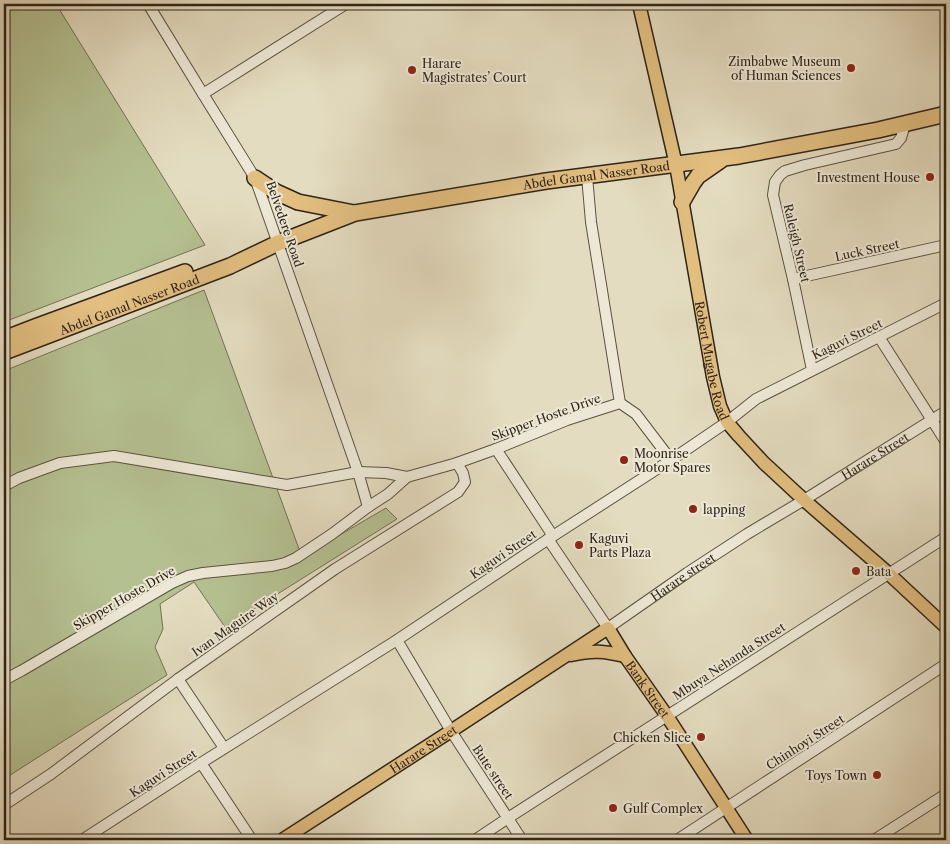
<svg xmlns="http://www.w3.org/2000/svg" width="950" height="844" font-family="'Libre Caslon Text',serif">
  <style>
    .green { fill: #b5c091; stroke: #727254 }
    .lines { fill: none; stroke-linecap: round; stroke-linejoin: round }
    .minor-casing { stroke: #5c5242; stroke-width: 12 }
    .major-casing { stroke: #2f2418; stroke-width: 15 }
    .highway-casing { stroke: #2f2418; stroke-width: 18 }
    .minor { stroke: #ede8d6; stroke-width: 10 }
    .major { stroke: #e2be80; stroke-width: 12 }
    .highway { stroke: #e2be80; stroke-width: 15 }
    .poi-dot { fill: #8f2418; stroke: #ede8d6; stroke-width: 2 }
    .labels { text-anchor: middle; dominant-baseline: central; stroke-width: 4; stroke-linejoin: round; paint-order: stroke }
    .poi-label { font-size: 12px; fill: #2f2418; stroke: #ede8d6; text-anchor: start }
    .street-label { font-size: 12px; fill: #2f2418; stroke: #ede8d6 }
  </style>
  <rect width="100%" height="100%" fill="#e4dcc0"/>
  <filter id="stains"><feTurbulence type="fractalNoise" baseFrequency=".004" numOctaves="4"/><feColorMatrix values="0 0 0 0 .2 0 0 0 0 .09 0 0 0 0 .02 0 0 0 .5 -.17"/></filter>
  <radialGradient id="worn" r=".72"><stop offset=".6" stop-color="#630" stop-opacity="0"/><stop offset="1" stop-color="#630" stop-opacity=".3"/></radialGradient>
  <g class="green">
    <path d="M 4,4 L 56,4 L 205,245 L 4,322 Z"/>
    <path d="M 204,290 L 302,557 L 386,508 L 397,519 L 225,627 L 194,582 L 160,604 L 163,629 L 155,647 L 167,675 L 4,779 L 4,371 Z"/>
  </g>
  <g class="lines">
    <defs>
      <g id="minor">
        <path d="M 203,94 L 346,4"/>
        <path d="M 587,176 L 591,222 L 620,403"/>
        <path d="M 793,279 L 946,245"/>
        <path d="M 879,337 L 946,442"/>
        <path d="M 812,370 L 793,279 L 773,195 L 775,182 L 780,175 L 785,171 L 805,165 L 896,144 L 901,138 L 905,124"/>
        <path d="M 496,449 L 553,536"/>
        <path d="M 4,486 L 19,478 L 60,463 L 114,456 L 287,485 L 358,472 L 386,473 L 407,477 L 457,463 L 496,449 L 567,420 L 620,403 L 636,414 L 671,460"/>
        <path d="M 368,507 L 388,494 L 407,477"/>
        <path id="s1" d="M 548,539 L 608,628 L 687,573 L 747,534 L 804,500 L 946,411"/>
        <path d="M 397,640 L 451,731 L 522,840"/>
        <path d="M 178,679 L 224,748"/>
        <path d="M 4,680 L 21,671 L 172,583 L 188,576 L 203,573 L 272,566 L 285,563 L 296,558 L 332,534 L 368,507 L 358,472 L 255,178 L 203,94 L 148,4"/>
        <path d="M 201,763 L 252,840"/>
        <path d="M 4,805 L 51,774 L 178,679 L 335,569 L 458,492 L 465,482 L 463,473 L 457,463"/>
        <path d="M 82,840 L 201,763 L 397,640 L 553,536 L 671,460 L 727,422 L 756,399 L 946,303"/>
        <path d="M 475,840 L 508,818 L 946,537"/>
        <path d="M 677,840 L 946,664"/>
        <path d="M 874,840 L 946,794"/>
      </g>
      <g id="major">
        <path id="s2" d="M 639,4 L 676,165 L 713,377 L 720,406 L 727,422 L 739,436 L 764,463 L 804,500 L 888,573 L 946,627"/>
        <path d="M 571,655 C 593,650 604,651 625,656"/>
        <path id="s3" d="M 282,840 L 451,731 L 608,628 L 625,656 L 667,716 L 747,840"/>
      </g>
      <g id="highway">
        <path d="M 255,178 L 276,192 L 298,202 L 354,213"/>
        <path d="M 682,202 L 693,183 L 698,176 L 721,160"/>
        <path d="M 4,339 L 35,327 L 185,272"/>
        <path id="s4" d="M 4,352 L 230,266 L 278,243 L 355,213 L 546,181 L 739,156 L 878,130 L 946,114"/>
      </g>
    </defs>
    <use href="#minor" class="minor-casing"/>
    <use href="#major" class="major-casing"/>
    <use href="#highway" class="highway-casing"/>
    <use href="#minor" class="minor"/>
    <use href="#major" class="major"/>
    <use href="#highway" class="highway"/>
  </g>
  <g class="poi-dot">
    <circle cx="851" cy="68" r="5"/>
    <circle cx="412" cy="70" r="5"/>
    <circle cx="930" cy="177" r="5"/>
    <circle cx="624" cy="460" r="5"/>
    <circle cx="693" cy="509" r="5"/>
    <circle cx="579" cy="545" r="5"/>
    <circle cx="856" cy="571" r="5"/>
    <circle cx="701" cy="737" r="5"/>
    <circle cx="877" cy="775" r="5"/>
    <circle cx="613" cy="808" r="5"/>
  </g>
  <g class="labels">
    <g class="poi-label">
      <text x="841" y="61" text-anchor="end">Zimbabwe Museum<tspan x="841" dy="14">of Human Sciences</tspan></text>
      <text x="422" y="63">Harare<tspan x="422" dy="14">Magistrates’ Court</tspan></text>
      <text x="920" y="177" text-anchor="end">Investment House</text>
      <text x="634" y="453">Moonrise<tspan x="634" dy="14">Motor Spares</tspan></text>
      <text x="703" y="509">lapping</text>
      <text x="589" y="538">Kaguvi<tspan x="589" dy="14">Parts Plaza</tspan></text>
      <text x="866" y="571">Bata</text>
      <text x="691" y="737" text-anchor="end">Chicken Slice</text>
      <text x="867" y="775" text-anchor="end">Toys Town</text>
      <text x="623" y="808">Gulf Complex</text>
    </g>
    <g class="street-label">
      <text stroke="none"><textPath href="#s4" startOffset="622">Abdel Gamal Nasser Road</textPath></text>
      <text transform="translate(285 224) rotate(71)">Belvedere Road</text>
      <text transform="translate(797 243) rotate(77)">Raleigh Street</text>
      <text transform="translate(867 250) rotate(-12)">Luck Street</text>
      <text stroke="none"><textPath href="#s4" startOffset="134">Abdel Gamal Nasser Road</textPath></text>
      <text transform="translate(847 339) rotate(-26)">Kaguvi Street</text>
      <text stroke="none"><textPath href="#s2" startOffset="364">Robert Mugabe Road</textPath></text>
      <text transform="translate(546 417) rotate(-20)">Skipper Hoste Drive</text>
      <text stroke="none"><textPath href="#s1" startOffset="425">Harare Street</textPath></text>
      <text transform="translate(503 554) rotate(-34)">Kaguvi Street</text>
      <text stroke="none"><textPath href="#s1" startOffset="198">Harare street</textPath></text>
      <text transform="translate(124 598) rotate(-30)">Skipper Hoste Drive</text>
      <text transform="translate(235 624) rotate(-35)">Ivan Maguire Way</text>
      <text transform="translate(729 661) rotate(-33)">Mbuya Nehanda Street</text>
      <text stroke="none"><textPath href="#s3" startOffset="462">Bank Street</textPath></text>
      <text transform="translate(805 742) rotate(-33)">Chinhoyi Street</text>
      <text stroke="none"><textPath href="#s3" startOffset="168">Harare Street</textPath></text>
      <text transform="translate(493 772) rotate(56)">Bute street</text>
      <text transform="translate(163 773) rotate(-33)">Kaguvi Street</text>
    </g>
  </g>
  <rect width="950" height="844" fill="none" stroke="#e4dcc0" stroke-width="20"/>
  <rect x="5" y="5" width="940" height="834" fill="none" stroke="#2f2418" stroke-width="2.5"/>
  <rect x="10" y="10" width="930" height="824" fill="none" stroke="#2f2418"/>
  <rect width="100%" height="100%" filter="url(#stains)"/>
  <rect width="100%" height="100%" fill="url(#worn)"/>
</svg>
